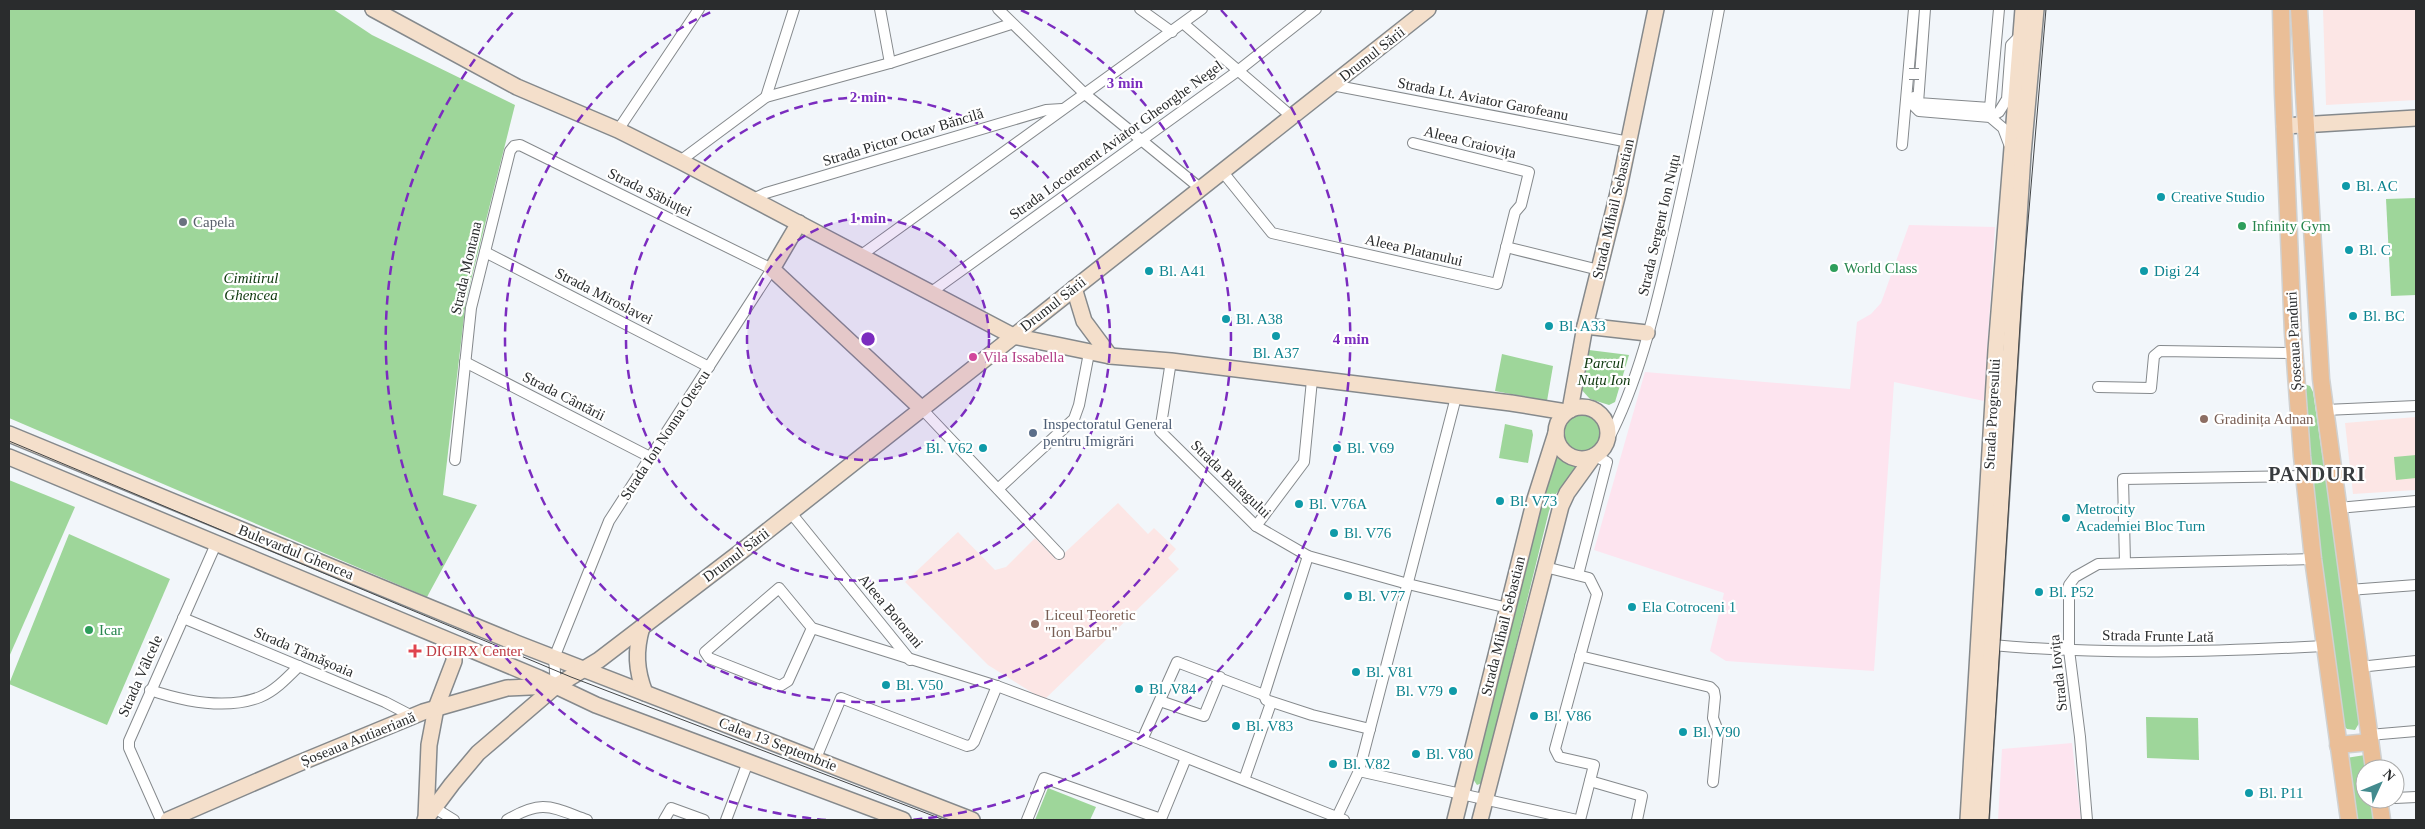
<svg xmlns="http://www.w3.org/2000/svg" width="2425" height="829" font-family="Georgia,serif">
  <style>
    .industrial { fill: #fde4ef }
    .education { fill: #fce6e5 }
    .green { fill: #9ed69a }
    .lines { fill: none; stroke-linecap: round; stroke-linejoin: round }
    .street-casing { stroke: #85898c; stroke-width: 12 }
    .secondary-casing { stroke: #85898c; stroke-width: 18 }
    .primary-casing { stroke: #d0d1d1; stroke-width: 19 }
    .street { stroke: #fff; stroke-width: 10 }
    .secondary { stroke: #f4dfcb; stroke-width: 15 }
    .primary { stroke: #eabe97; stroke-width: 16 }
    .tram { stroke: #434546; stroke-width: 1 }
    .street-bridge-casing { stroke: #85898c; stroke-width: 12; stroke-linecap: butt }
    .street-bridge { stroke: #fff; stroke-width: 10 }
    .ring { fill: none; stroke: #7b2cbf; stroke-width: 2.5; stroke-dasharray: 9 6 }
    .culture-dot { fill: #0f9aa8; stroke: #fff; stroke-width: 2 }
    .worship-dot { fill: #6b7280; stroke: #fff; stroke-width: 2 }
    .leisure-dot { fill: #2e9e5b; stroke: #fff; stroke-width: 2 }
    .hotel-dot { fill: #d1479c; stroke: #fff; stroke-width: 2 }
    .education-dot { fill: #8d6e63; stroke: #fff; stroke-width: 2 }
    .service-dot { fill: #5c6f8a; stroke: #fff; stroke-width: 2 }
    .health-dot { fill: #e0444e; stroke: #fff; stroke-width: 2 }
    .labels { text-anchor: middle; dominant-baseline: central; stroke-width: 4.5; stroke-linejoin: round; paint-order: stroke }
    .street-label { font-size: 15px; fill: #2a2c2d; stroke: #fff }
    .culture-label { font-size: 15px; fill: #0d838f; stroke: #fff; text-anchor: start }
    .worship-label { font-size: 15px; fill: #5b616d; stroke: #fff; text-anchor: start }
    .leisure-label { font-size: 15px; fill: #27864d; stroke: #fff; text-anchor: start }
    .park-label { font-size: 15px; font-style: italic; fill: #0d380d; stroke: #fff }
    .hotel-label { font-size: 15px; fill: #b23c85; stroke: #fff; text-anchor: start }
    .education-label { font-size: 15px; fill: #785e54; stroke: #fff; text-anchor: start }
    .service-label { font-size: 15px; fill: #4e5e75; stroke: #fff; text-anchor: start }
    .health-label { font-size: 15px; fill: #be3a42; stroke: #fff; text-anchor: start }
    .district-label { font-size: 20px; font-weight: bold; letter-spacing: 1px; fill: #383b3e; stroke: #fff }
    .centre { fill: #7b2cbf; stroke: #fff; stroke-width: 2.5 }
    .ring-label { font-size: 15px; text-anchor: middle; font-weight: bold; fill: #7b2cbf; stroke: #fff; stroke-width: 4.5; stroke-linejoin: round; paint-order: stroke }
  </style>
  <rect width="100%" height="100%" fill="#f2f6fa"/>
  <g class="industrial">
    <path d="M 1909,225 L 1995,227 L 1984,401 L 1894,382 L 1874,671 L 1726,661 L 1710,651 L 1724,593 L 1594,550 L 1645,372 L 1850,389 L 1857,322 L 1871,314 L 1881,303 Z"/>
    <path d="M 2072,743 L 2081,820 L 1998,820 L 2002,749 Z"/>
  </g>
  <g class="education">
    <path d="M 2323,9 L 2416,9 L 2416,100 L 2326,105 Z"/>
    <path d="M 2416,417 L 2416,490 L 2353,494 L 2345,423 Z"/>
    <path d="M 1118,503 L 1148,534 L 1154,528 L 1176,549 L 1168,558 L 1179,569 L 1044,700 L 988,665 L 905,582 L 958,532 L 995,570 L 1006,567 L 1035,538 L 1057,560 Z"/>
  </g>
  <g class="green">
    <path d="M 9,9 L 333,9 L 372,35 L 515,105 L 466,300 L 443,495 L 477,505 L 427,597 L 9,418 Z"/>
    <path d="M 2416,198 L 2416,295 L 2391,296 L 2386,199 Z"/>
    <path d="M 1589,350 L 1629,355 L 1615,402 L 1609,405 L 1590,399 L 1580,388 Z"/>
    <path d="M 1502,354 L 1553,366 L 1547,401 L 1495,391 Z"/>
    <path d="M 2307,385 L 2310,386 L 2313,392 L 2361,720 L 2355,730 L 2347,729 L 2344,726 L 2320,566 L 2304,386 Z"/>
    <circle cx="1582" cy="433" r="19"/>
    <path d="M 1505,424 L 1532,430 L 1533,435 L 1528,463 L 1499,458 Z"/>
    <path d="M 1555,453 L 1558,453 L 1577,468 L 1555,495 L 1549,511 L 1482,783 L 1477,785 L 1473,779 Z"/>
    <path d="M 2416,455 L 2416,478 L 2396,480 L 2394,457 Z"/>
    <path d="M 9,480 L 75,507 L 9,657 Z"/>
    <path d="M 69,534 L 170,579 L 107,725 L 9,684 Z"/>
    <path d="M 2146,717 L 2198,718 L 2199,760 L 2147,758 Z"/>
    <path d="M 2365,755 L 2367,769 L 2365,769 L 2365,799 L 2371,799 L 2375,820 L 2356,820 L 2346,758 Z"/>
    <path d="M 1048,788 L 1096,807 L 1090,820 L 1035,820 Z"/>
  </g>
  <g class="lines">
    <defs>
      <g id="street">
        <path d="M 880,9 L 890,63"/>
        <path d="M 998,9 L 1085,94 L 1200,188"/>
        <path d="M 1140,9 L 1172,32"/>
        <path d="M 1925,9 L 1918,103 L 1990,108 L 1999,9"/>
        <path d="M 1184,24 L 1291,116"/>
        <path d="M 1332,85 L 1629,142"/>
        <path d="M 766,97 L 794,9"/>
        <path d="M 1914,97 L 1913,105 L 1919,111 L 1990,117 L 2003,128 L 2009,144"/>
        <path d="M 1990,117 L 1999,112 L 2007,99 L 2011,45 L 2020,36"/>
        <path d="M 618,130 L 699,9"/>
        <path d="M 1902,145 L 1914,9"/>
        <path d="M 680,161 L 766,97 L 890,63 L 1011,24"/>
        <path d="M 1222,171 L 1272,233 L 1497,284 L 1515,212 L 1521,205 L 1529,172 L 1413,143"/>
        <path d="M 753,199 L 766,193 L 1046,110 L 1062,109"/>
        <path d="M 1506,247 L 1599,270"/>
        <path d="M 485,252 L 709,367"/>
        <path d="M 860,256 L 1202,9"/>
        <path d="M 930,293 L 1239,70 L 1316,9"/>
        <path d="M 1171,361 L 1160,431 L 1256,526 L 1308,556 L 1408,584 L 1508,608"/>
        <path d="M 465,362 L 650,457"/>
        <path d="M 2098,387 L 2151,388 L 2154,356 L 2160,351 L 2294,353"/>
        <path d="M 922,409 L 1059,554"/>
        <path d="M 2325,410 L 2416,406"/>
        <path d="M 1607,442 C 1638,383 1654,315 1669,251 C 1688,170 1704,90 1719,9"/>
        <path d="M 455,460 L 471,308 L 510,151 L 514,146 L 520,145 L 772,269 L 609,521 L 554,658 L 556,686"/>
        <path d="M 998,489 L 1074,419 L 1079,405 L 1089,353"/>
        <path d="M 2338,508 L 2416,501"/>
        <path d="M 791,513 L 910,660"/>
        <path d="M 1256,526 L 1304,462 L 1312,380"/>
        <path d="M 1308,556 L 1264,695 L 1266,700 L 1312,715 L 1370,729"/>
        <path d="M 2125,563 L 2123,479 L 2304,476"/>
        <path d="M 1545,567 L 1589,578 L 1597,594 L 1555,749 L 1559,757 L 1594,765 L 1580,820"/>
        <path d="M 1578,575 L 1607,462 L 1595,456"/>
        <path d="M 2349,590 L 2416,585"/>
        <path d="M 183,618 L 385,702 L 412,716"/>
        <path d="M 812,628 L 788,681 L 780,686 L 709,658 L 705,652 L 779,588 L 812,628 L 997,686 L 1142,740 L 1344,820"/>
        <path d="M 1992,645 C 2102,655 2214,652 2324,646"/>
        <path d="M 1580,656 L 1710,687 L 1714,691 L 1715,697 L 1713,718 L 1718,731 L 1713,782"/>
        <path d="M 2359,667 L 2416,661"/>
        <path d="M 150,690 C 183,701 227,710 260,697 C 275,691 288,677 299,666"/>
        <path d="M 1160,701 L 1204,716 L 1220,677"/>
        <path d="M 2369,735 L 2416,731"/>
        <path d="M 1142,740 L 1177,662 L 1264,695"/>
        <path d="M 816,758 L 841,698 L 967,746 L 971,745 L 974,742 L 997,686"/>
        <path d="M 1359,771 L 1577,820"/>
        <path d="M 1244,780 L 1271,703"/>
        <path d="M 1590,781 L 1642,796 L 1637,820"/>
        <path d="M 2395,798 L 2416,797"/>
        <path d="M 433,807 L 454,820"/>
        <path d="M 1337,817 L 1359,771 L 1456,397"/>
        <path d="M 161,820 L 129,748 L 129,741 L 216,544"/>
        <path d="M 507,820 C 543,799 551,807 587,820"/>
        <path d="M 664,820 L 671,808 L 704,820"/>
        <path d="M 726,820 L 748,762"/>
        <path d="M 1027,820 L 1044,778 L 1161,819 L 1186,758"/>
        <path d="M 2087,820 L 2080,737 L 2069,650 L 2069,585 L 2075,577 L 2098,564 L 2313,559"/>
      </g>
      <g id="secondary">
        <path d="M 373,9 L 517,87 L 618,130 L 680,161 L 1013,336 L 1110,356 L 1171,361 L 1511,403 L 1566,412"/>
        <path d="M 2284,126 L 2416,118"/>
        <path d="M 799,223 L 772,269 L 922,409"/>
        <path d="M 1074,288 L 1084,321 L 1110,356"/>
        <path d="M 1585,326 L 1647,333"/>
        <circle cx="1582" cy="433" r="26"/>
        <path d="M 1570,410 L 1585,326 L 1618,193 L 1656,9"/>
        <path d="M 9,434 L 516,643 L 972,820"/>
        <path d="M 9,457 L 539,678 L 596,705 L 903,820"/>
        <path d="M 642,627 C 635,651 636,670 645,693"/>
        <path d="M 426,818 L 429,745 L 436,708 L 454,661 L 454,655 L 442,638"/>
        <path d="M 168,820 L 297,764 L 423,712 L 507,688 L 552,686"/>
        <path d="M 425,820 L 452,784 L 478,753 L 556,686 L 599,660 L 747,547 L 1428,9"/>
        <path d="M 1455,820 L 1535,499 L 1556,433"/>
        <path d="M 1480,820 L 1561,506 L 1567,493 L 1593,457"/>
        <path d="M 1968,820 L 1996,350 L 2023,9"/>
        <path d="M 1981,820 L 2023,154 L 2036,9"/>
      </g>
      <g id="primary">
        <path d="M 2281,9 L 2283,93 L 2293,333 L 2302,456 L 2313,559 L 2349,820"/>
        <path d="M 2299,9 L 2321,379 L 2374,769"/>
        <path d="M 2338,745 L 2370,742"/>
        <path d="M 2379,799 L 2382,820"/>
      </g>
    </defs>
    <use href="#street" class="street-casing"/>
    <use href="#secondary" class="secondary-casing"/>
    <use href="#primary" class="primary-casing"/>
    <use href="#street" class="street"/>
    <use href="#secondary" class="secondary"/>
    <use href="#primary" class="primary"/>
    <g class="tram">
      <path d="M 9,441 L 571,677 L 944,820"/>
      <path d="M 1989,820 L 2022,293 L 2046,9"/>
    </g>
    <defs>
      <path id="street-bridge" d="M 1909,74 L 1919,74"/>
    </defs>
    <use href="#street-bridge" class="street-bridge-casing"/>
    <use href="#street-bridge" class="street-bridge"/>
  </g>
  <circle cx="868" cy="339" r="121" fill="#7b2cbf" fill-opacity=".12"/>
  <g class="ring">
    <circle cx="868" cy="339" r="121"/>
    <circle cx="868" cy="339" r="242"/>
    <path d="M1021 10A363 363 0 1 1 715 10"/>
    <path d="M826 820A483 483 0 0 1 515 10M1221 10A483 483 0 0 1 910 820"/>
  </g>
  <g class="culture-dot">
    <circle cx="2346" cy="186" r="5"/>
    <circle cx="2161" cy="197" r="5"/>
    <circle cx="2349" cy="250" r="5"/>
    <circle cx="1149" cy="271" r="5"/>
    <circle cx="2144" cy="271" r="5"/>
    <circle cx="2353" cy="316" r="5"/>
    <circle cx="1226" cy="319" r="5"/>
    <circle cx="1549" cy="326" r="5"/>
    <circle cx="1276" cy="336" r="5"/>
    <circle cx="983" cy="448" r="5"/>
    <circle cx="1337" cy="448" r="5"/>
    <circle cx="1500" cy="501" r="5"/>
    <circle cx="1299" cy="504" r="5"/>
    <circle cx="2066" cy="518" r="5"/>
    <circle cx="1334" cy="533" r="5"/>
    <circle cx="2039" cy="592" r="5"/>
    <circle cx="1348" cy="596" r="5"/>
    <circle cx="1632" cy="607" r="5"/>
    <circle cx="1356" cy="672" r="5"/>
    <circle cx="886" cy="685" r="5"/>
    <circle cx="1139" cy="689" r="5"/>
    <circle cx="1453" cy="691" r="5"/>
    <circle cx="1534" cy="716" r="5"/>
    <circle cx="1236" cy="726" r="5"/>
    <circle cx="1683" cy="732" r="5"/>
    <circle cx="1416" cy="754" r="5"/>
    <circle cx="1333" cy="764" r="5"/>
    <circle cx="2249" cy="793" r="5"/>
  </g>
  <circle class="worship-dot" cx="183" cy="222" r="5"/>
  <g class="leisure-dot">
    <circle cx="2242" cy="226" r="5"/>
    <circle cx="1834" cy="268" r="5"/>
    <circle cx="89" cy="630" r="5"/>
  </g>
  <circle class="hotel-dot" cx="973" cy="357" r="5"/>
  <g class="education-dot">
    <circle cx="2204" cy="419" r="5"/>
    <circle cx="1035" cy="624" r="5"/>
  </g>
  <circle class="service-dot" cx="1033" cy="433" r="5"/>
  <path class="health-dot" d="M412.5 643.5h5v5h5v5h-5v5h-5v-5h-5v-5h5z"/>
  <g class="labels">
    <g class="street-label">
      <text transform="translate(1372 54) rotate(-38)">Drumul Sării</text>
      <text transform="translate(1483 99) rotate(11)">Strada Lt. Aviator Garofeanu</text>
      <text transform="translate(903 137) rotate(-17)">Strada Pictor Octav Băncilă</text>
      <text transform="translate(1116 140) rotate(-36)">Strada Locotenent Aviator Gheorghe Negel</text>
      <text transform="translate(1470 142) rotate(14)">Aleea Craiovița</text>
      <text transform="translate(650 192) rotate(26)">Strada Săbiuței</text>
      <text transform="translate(1613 209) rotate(-77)">Strada Mihail Sebastian</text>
      <text transform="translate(1659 225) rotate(-77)">Strada Sergent Ion Nuțu</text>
      <text transform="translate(1414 250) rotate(13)">Aleea Platanului</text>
      <text transform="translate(466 268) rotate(-77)">Strada Montana</text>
      <text transform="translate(604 296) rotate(27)">Strada Miroslavei</text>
      <text transform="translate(1053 304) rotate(-38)">Drumul Sării</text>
      <text transform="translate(2294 341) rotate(-93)">Șoseaua Panduri</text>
      <text transform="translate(564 396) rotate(27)">Strada Cântării</text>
      <text transform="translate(1992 414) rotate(-87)">Strada Progresului</text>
      <text transform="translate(665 435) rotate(-57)">Strada Ion Nonna Otescu</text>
      <text transform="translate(1231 479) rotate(44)">Strada Baltagului</text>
      <text transform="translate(296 552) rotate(22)">Bulevardul Ghencea</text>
      <text transform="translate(736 555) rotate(-37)">Drumul Sării</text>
      <text transform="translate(891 611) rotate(50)">Aleea Botorani</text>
      <text transform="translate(1503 626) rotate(-76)">Strada Mihail Sebastian</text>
      <text transform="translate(2158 636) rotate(1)">Strada Frunte Lată</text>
      <text transform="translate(304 652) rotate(23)">Strada Tămășoaia</text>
      <text transform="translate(2058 673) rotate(-96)">Strada Iovița</text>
      <text transform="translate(140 676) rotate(-66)">Strada Vâlcele</text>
      <text transform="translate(358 739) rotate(-22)">Șoseaua Antiaeriană</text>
      <text transform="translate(778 744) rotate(21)">Calea 13 Septembrie</text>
    </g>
    <g class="culture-label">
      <text x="2356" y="186">Bl. AC</text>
      <text x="2171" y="197">Creative Studio</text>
      <text x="2359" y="250">Bl. C</text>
      <text x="1159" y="271">Bl. A41</text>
      <text x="2154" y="271">Digi 24</text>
      <text x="2363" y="316">Bl. BC</text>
      <text x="1236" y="319">Bl. A38</text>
      <text x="1559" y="326">Bl. A33</text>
      <text x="1276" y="353" text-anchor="middle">Bl. A37</text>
      <text x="973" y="448" text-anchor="end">Bl. V62</text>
      <text x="1347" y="448">Bl. V69</text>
      <text x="1510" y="501">Bl. V73</text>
      <text x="1309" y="504">Bl. V76A</text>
      <text x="2076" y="509">Metrocity<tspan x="2076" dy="17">Academiei Bloc Turn</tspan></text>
      <text x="1344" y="533">Bl. V76</text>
      <text x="2049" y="592">Bl. P52</text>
      <text x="1358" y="596">Bl. V77</text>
      <text x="1642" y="607">Ela Cotroceni 1</text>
      <text x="1366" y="672">Bl. V81</text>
      <text x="896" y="685">Bl. V50</text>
      <text x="1149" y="689">Bl. V84</text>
      <text x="1443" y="691" text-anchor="end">Bl. V79</text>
      <text x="1544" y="716">Bl. V86</text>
      <text x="1246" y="726">Bl. V83</text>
      <text x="1693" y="732">Bl. V90</text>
      <text x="1426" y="754">Bl. V80</text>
      <text x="1343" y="764">Bl. V82</text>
      <text x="2259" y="793">Bl. P11</text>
    </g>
    <g class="worship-label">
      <text x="193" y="222">Capela</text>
    </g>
    <g class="leisure-label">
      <text x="2252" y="226">Infinity Gym</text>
      <text x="1844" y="268">World Class</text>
      <text x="99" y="630">Icar</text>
    </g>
    <g class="park-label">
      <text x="251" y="278">Cimitirul<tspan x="251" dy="17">Ghencea</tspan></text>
      <text x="1604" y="363">Parcul<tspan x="1604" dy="17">Nuțu Ion</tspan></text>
    </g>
    <g class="hotel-label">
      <text x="983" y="357">Vila Issabella</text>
    </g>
    <g class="education-label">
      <text x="2214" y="419">Gradinița Adnan</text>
      <text x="1045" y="615">Liceul Teoretic<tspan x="1045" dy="17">"Ion Barbu"</tspan></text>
    </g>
    <g class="service-label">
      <text x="1043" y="424">Inspectoratul General<tspan x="1043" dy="17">pentru Imigrări</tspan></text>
    </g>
    <g class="health-label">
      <text x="426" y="651">DIGIRX Center</text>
    </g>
    <g class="district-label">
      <text x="2317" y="474">PANDURI</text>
    </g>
  </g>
  <circle cx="868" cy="339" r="8" class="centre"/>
  <g class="ring-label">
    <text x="1125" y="88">3 min</text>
    <text x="868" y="102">2 min</text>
    <text x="868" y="223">1 min</text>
    <text x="1351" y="344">4 min</text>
  </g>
  <rect width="2425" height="829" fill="none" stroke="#2a2c2d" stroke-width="20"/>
  <g transform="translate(2380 784) rotate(46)"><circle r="24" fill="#ffffff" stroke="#aaabab"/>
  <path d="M0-4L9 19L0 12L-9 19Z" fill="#438b8e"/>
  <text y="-8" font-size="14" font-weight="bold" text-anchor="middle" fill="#2a2c2d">N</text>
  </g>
</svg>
